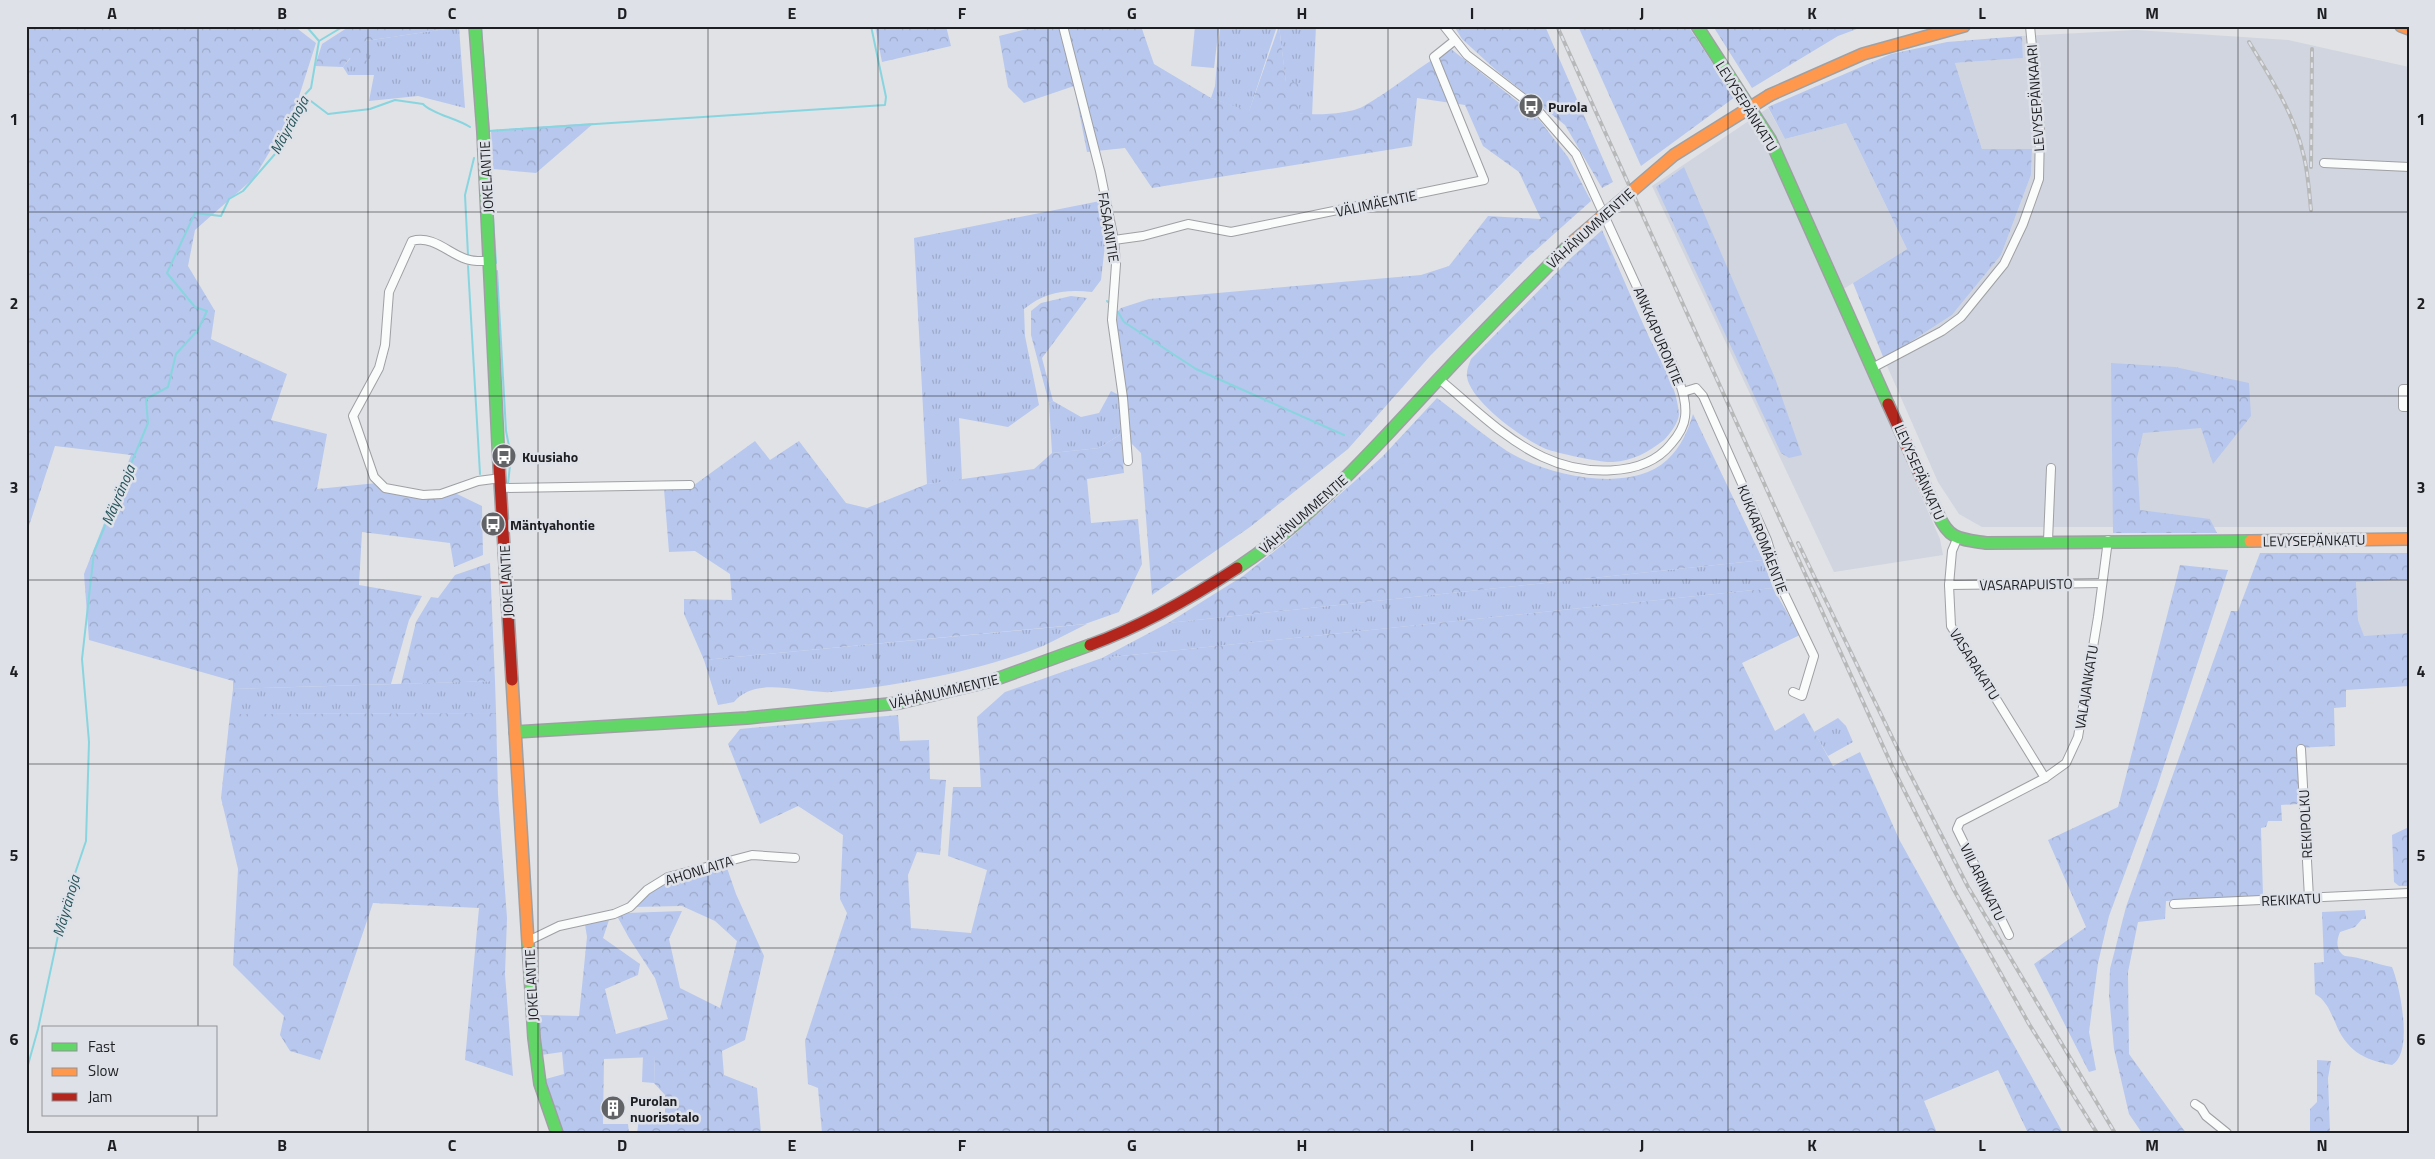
<svg xmlns="http://www.w3.org/2000/svg" width="2435" height="1159" font-family="'Titillium Web',sans-serif">
  <style>
    .built { fill: #d1d5df }
    .grass { fill: url(#grass-tufts) }
    .forest { fill: url(#forest-crowns) }
    .pitch { fill: #b8c7ed }
    .lines { fill: none; stroke-linecap: round; stroke-linejoin: round }
    .stream { stroke: #88d5df; stroke-width: 2 }
    .street-casing { stroke: #9fa0a3; stroke-width: 10 }
    .fast-casing { stroke: #9fa0a3; stroke-width: 14 }
    .slow-casing { stroke: #9fa0a3; stroke-width: 14 }
    .jam-casing { stroke: #9fa0a3; stroke-width: 14 }
    .street { stroke: #fafbfb; stroke-width: 8 }
    .fast { stroke: #63d668; stroke-width: 11 }
    .slow { stroke: #ff974d; stroke-width: 11 }
    .jam { stroke: #b3261e; stroke-width: 11 }
    .rail-casing { stroke: #b7b8b8; stroke-width: 4 }
    .rail { stroke: #dee1e8; stroke-width: 2; stroke-dasharray: 5.5; stroke-linecap: butt }
    .slow-bridge-casing { stroke: #9fa0a3; stroke-width: 14; stroke-linecap: butt }
    .slow-bridge { stroke: #ff974d; stroke-width: 11 }
    .grid { fill: none; stroke: #1d1e21; stroke-width: 1; stroke-opacity: 0.55 }
    .labels { text-anchor: middle; dominant-baseline: central; stroke-width: 5; stroke-linejoin: round; paint-order: stroke }
    .street-label { font-size: 14px; fill: #1d1e21; stroke: #dee1e8 }
    .poi-label { font-size: 14px; font-weight: bold; fill: #1d1e21; stroke: #dee1e8; text-anchor: start }
    .water-label { font-size: 15px; font-style: italic; fill: #25555a; stroke: #dee1e8 }
    .neatline { fill: none; stroke: #1d1e21; stroke-width: 2 }
    .grid-label { font-size: 16px; text-anchor: middle; font-weight: bold; fill: #1d1e21 }
  </style>
  <defs>
    <pattern id="grass-tufts" width="24" height="20" patternUnits="userSpaceOnUse" patternTransform="scale(1.25)"><rect width="24" height="20" fill="#b8c7ed"/><path d="M3 7l-1-3M5 7V3M7 7l1-3M15 17l-1-3M17 17v-4M19 17l1-3" fill="none" stroke="#9eaacb"/></pattern>
    <pattern id="forest-crowns" width="20" height="18" patternUnits="userSpaceOnUse" patternTransform="scale(1.25)"><rect width="20" height="18" fill="#b8c7ed"/><path d="M2 6a3 3 0 1 1 6 0M12 15a3 3 0 1 1 6 0" fill="none" stroke="#9eaacb"/></pattern>
  </defs>
  <rect width="100%" height="100%" fill="#e0e2e6"/>
  <g class="built">
    <path d="M 2136,30 L 2288,40 L 2409,67 L 2409,527 L 1982,527 L 1959,514 L 1938,482 L 1884,359 L 1952,315 L 2001,255 L 2031,175 L 2032,149 L 1982,149 L 1955,63 L 2023,58 L 2022,36 Z"/>
    <path d="M 1768,108 L 1785,139 L 1846,123 L 1907,249 L 1834,295 L 1940,539 L 1943,555 L 1834,572 L 1652,186 Z"/>
    <path d="M 2409,579 L 2409,633 L 2364,637 L 2358,620 L 2356,581 Z"/>
  </g>
  <g class="grass">
    <path d="M 1220,26 L 1277,26 L 1249,112 L 1211,98 L 1215,86 Z"/>
    <path d="M 1279,26 L 1316,26 L 1312,116 L 1299,113 L 1286,83 Z"/>
    <path d="M 459,27 L 465,108 L 418,96 L 369,101 L 374,75 L 348,75 L 343,67 L 365,41 Z"/>
    <path d="M 1100,201 L 1105,245 L 1101,280 L 1092,292 C 1065,289 1045,292 1024,309 L 1025,336 L 1039,405 L 1008,427 L 959,418 L 962,480 L 927,484 L 914,238 Z"/>
    <path d="M 1111,391 L 1119,395 L 1121,434 L 1099,448 L 1052,453 L 1049,403 L 1053,401 L 1081,417 L 1099,413 Z"/>
    <path d="M 1763,560 L 1773,588 L 1102,658 L 1168,623 Z"/>
    <path d="M 1087,624 C 1072,631 1058,639 1043,646 C 980,671 899,686 832,692 C 801,694 756,675 734,702 L 718,705 L 704,660 Z"/>
    <path d="M 495,681 L 496,713 L 230,714 L 233,689 Z"/>
    <path d="M 1838,718 L 1846,726 L 1853,742 L 1828,756 L 1814,732 Z"/>
  </g>
  <g class="forest">
    <path d="M 26,26 L 294,26 L 316,43 L 295,109 L 254,178 L 195,230 L 188,266 L 215,311 L 211,339 L 287,374 L 271,420 L 327,434 L 317,489 L 377,483 L 441,494 L 457,494 L 482,506 L 483,555 L 454,567 L 450,543 L 362,532 L 359,585 L 422,596 L 409,620 L 391,684 L 233,689 L 233,681 L 89,640 L 84,574 L 131,455 L 55,446 L 26,535 Z"/>
    <path d="M 350,26 L 458,26 L 459,27 L 365,41 L 367,64 L 355,66 L 350,58 L 343,67 L 315,66 L 322,44 Z"/>
    <path d="M 875,26 L 946,26 L 951,46 L 882,62 Z"/>
    <path d="M 1038,26 L 1141,26 L 1154,64 L 1211,98 L 1249,111 L 1279,26 L 1286,82 L 1300,83 L 1299,113 C 1313,116 1351,114 1364,106 C 1394,89 1420,65 1451,49 L 1537,117 L 1568,157 L 1591,201 L 1526,259 L 1430,356 L 1348,449 L 1250,527 L 1152,595 L 1141,453 L 1128,440 L 1127,397 L 1115,314 L 1121,308 L 1149,299 L 1421,275 L 1449,266 L 1488,216 L 1541,219 L 1519,172 L 1483,146 L 1465,105 L 1417,98 L 1412,146 L 1152,188 L 1125,148 L 1087,152 L 1074,86 L 1024,103 L 1008,87 L 999,36 Z"/>
    <path d="M 1454,26 L 1545,26 L 1613,182 L 1602,188 L 1565,125 L 1497,71 L 1462,39 Z"/>
    <path d="M 1578,26 L 1688,26 L 1735,97 L 1641,166 Z"/>
    <path d="M 1713,26 L 1865,26 L 1838,36 L 1752,88 Z"/>
    <path d="M 2022,36 L 2023,58 L 1955,63 L 1982,149 L 2032,149 L 2031,175 L 2001,255 L 1952,315 L 1884,359 L 1853,283 L 1907,249 L 1846,123 L 1785,139 L 1768,107 L 1891,54 L 1947,42 Z"/>
    <path d="M 594,123 L 536,173 L 493,169 L 491,130 Z"/>
    <path d="M 1684,167 L 1775,378 L 1802,455 L 1789,458 L 1781,453 L 1656,187 Z"/>
    <path d="M 1602,230 C 1618,266 1633,302 1649,337 C 1661,362 1677,386 1679,414 C 1679,422 1669,435 1664,440 C 1649,452 1632,461 1613,462 C 1602,463 1557,453 1546,449 C 1524,440 1471,402 1467,377 C 1466,371 1469,364 1471,359 L 1572,257 Z"/>
    <path d="M 1071,296 L 1087,298 L 1042,358 L 1053,401 L 1049,403 L 1031,335 L 1031,311 L 1041,303 Z"/>
    <path d="M 2111,363 L 2175,367 L 2249,383 L 2251,416 L 2213,464 L 2201,428 L 2143,433 L 2137,458 L 2140,510 L 2210,519 L 2217,533 L 2113,533 Z"/>
    <path d="M 1437,398 C 1460,415 1483,435 1507,451 C 1546,475 1629,495 1667,460 C 1681,447 1688,431 1693,414 L 1763,560 L 1168,623 L 1243,576 L 1286,542 L 1382,457 Z"/>
    <path d="M 1121,434 L 1124,473 L 1087,479 L 1091,523 L 1138,519 L 1142,564 L 1119,612 L 1085,624 L 704,660 L 684,614 L 684,599 L 732,600 L 730,574 L 695,551 L 669,552 L 664,489 L 690,488 L 755,441 L 770,460 L 799,441 L 846,503 L 867,508 L 927,484 L 1034,469 L 1052,453 L 1099,448 Z"/>
    <path d="M 2260,553 L 2409,553 L 2409,579 L 2356,582 L 2358,620 L 2364,636 L 2409,633 L 2409,686 L 2346,690 L 2346,707 L 2334,708 L 2335,746 L 2298,748 L 2299,804 L 2281,805 L 2282,821 L 2268,821 L 2266,827 L 2261,828 L 2263,896 L 2166,901 L 2165,919 L 2138,922 L 2128,972 L 2129,1054 L 2186,1133 L 2142,1133 L 2129,1114 L 2114,1049 L 2109,995 L 2110,969 L 2126,907 L 2231,611 L 2238,611 Z"/>
    <path d="M 490,563 L 495,681 L 401,684 L 416,622 L 431,597 L 438,598 L 455,575 Z"/>
    <path d="M 2180,565 L 2228,570 L 2157,787 L 2109,916 L 2098,963 L 2089,1032 L 2096,1070 L 2089,1072 L 2034,964 L 2086,927 L 2048,840 L 2118,807 Z"/>
    <path d="M 1773,588 L 1800,635 L 1742,663 L 1775,731 L 1804,713 L 1833,766 L 1860,752 L 1900,841 L 2063,1133 L 2028,1133 L 1998,1070 L 1924,1101 L 1937,1133 L 822,1133 L 818,1088 L 808,1084 L 805,1041 L 847,913 L 840,899 L 843,835 L 798,806 L 760,824 L 728,744 L 740,729 L 898,715 L 900,741 L 929,740 L 930,779 L 946,780 L 940,855 L 917,852 L 908,875 L 911,928 L 971,933 L 987,870 L 948,856 L 953,787 L 981,787 L 977,717 L 1005,692 L 1102,658 Z"/>
    <path d="M 496,713 L 498,794 L 507,918 L 505,974 L 513,1076 L 465,1060 L 479,908 L 373,903 L 320,1060 L 290,1051 L 280,1035 L 284,1016 L 233,965 L 238,869 L 221,798 L 230,714 Z"/>
    <path d="M 2409,827 L 2409,886 L 2399,886 L 2394,882 L 2392,835 Z"/>
    <path d="M 726,865 L 736,894 L 764,956 L 745,1040 L 722,1051 L 724,1075 L 757,1088 L 761,1133 L 637,1133 L 639,1119 L 665,1116 L 665,1095 L 654,1083 L 655,1057 L 604,1059 L 603,1124 L 628,1124 L 629,1133 L 562,1133 L 542,1080 L 564,1074 L 562,1052 L 541,1055 L 538,1015 L 579,1016 L 587,937 L 585,924 L 609,920 L 603,938 L 640,964 L 638,975 L 605,989 L 616,1034 L 668,1019 L 655,978 L 629,938 L 617,916 L 626,913 L 682,911 L 669,939 L 680,988 L 720,1008 L 737,941 L 715,921 L 682,906 L 633,907 C 663,877 686,875 726,865 Z"/>
    <path d="M 2365,910 L 2366,919 L 2362,919 L 2355,927 L 2340,932 C 2336,941 2336,951 2345,956 C 2362,957 2375,964 2392,967 C 2400,986 2414,1053 2392,1065 C 2363,1060 2346,1050 2335,1022 C 2330,1011 2326,1000 2315,994 L 2314,963 L 2324,962 L 2322,912 Z"/>
    <path d="M 2317,1060 L 2331,1061 L 2328,1078 L 2330,1133 L 2310,1133 L 2310,1109 L 2317,1102 Z"/>
  </g>
  <g class="pitch">
    <path d="M 1195,26 L 1219,26 L 1214,68 L 1191,66 Z"/>
    <path d="M 643,1056 L 655,1056 L 654,1083 L 642,1082 Z"/>
  </g>
  <g class="lines">
    <g class="stream">
      <path d="M 481,26 L 489,131 L 885,105 L 886,97 L 871,26"/>
      <path d="M 319,41 L 344,26"/>
      <path d="M 303,95 L 328,114 L 370,109 L 395,100 L 423,104 C 432,114 456,118 470,127"/>
      <path d="M 489,146 L 489,131"/>
      <path d="M 492,202 L 496,263"/>
      <path d="M 468,255 L 465,195 L 474,158"/>
      <path d="M 468,266 L 480,474"/>
      <path d="M 497,271 L 506,431 L 511,456 L 508,484"/>
      <path d="M 1107,301 L 1108,302"/>
      <path d="M 1118,312 L 1124,322 L 1196,369 L 1344,435"/>
      <path d="M 26,1072 L 38,1029 L 65,903 L 86,841 L 89,742 L 82,659 L 94,552 L 148,423 L 146,399 L 168,387 L 176,354 L 198,330 L 207,311 L 195,307 L 167,273 L 195,213 L 221,216 L 229,199 L 243,191 L 275,154 L 298,111 L 298,102 L 311,88 L 319,41 L 306,26"/>
    </g>
    <defs>
      <g id="street">
        <path d="M 1063,26 L 1100,171 L 1114,240 L 1116,264 L 1112,320 L 1123,398 L 1128,461"/>
        <path d="M 2324,163 L 2409,167"/>
        <path d="M 1114,240 L 1143,236 L 1188,224 L 1231,232 L 1484,180 L 1434,57 L 1454,41"/>
        <path d="M 490,261 C 482,261 474,262 466,259 C 448,253 433,235 412,241 L 389,292 L 385,345 L 379,368 L 353,416 L 374,477 L 385,488 L 423,495 L 441,494 L 478,481 L 501,478"/>
        <path d="M 1874,367 L 1942,331 L 1961,317 L 2004,264 L 2023,224 L 2039,179 L 2040,131 L 2030,26"/>
        <path d="M 1439,379 C 1472,406 1504,439 1543,457 C 1581,475 1643,479 1671,444 C 1678,436 1684,427 1685,417 C 1687,401 1681,387 1676,372 L 1576,154 L 1536,108 L 1467,55 L 1444,26"/>
        <path d="M 2409,389 L 2403,389 L 2403,407 L 2409,407"/>
        <path d="M 1683,392 L 1696,388 L 1703,396 L 1767,540 L 1781,587 L 1814,656 L 1802,696 L 1793,692"/>
        <path d="M 501,488 L 690,485"/>
        <path d="M 1957,539 L 1952,551 L 1949,585 L 1951,626 L 2045,778"/>
        <path d="M 2048,541 L 2051,468"/>
        <path d="M 1949,585 L 2102,583"/>
        <path d="M 2301,749 L 2309,898"/>
        <path d="M 2174,904 L 2409,893"/>
        <path d="M 2009,935 L 1957,829 L 1960,822 L 2045,778 L 2066,763 L 2078,737 L 2098,617 L 2108,540"/>
        <path d="M 528,941 L 559,926 L 614,914 L 630,907 L 647,890 L 668,877 L 752,855 L 795,858"/>
        <path d="M 2195,1104 L 2201,1108 L 2206,1116 L 2227,1133"/>
      </g>
      <g id="fast">
        <path d="M 475,26 L 483,132 L 499,465"/>
        <path d="M 1697,26 L 1770,139 L 1888,404"/>
        <path d="M 1938,514 C 1949,540 1960,539 1986,543 L 2250,541"/>
        <path d="M 1237,568 C 1312,519 1373,450 1434,384 C 1478,337 1523,291 1569,245"/>
        <path d="M 515,732 L 747,718 L 899,703 L 991,681 L 1090,645"/>
        <path d="M 528,943 L 534,1038 L 540,1084 L 557,1133"/>
      </g>
      <g id="slow">
        <path d="M 2401,26 L 2409,29"/>
        <path d="M 1770,95 L 1863,54 L 1964,26"/>
        <path d="M 2250,541 L 2409,539"/>
        <path d="M 512,680 L 528,943"/>
      </g>
      <g id="jam">
        <path d="M 1888,404 L 1938,514"/>
        <path d="M 499,465 L 512,680"/>
        <path d="M 1090,645 C 1142,626 1191,598 1237,568"/>
      </g>
    </defs>
    <use href="#street" class="street-casing"/>
    <use href="#fast" class="fast-casing"/>
    <use href="#slow" class="slow-casing"/>
    <use href="#jam" class="jam-casing"/>
    <use href="#street" class="street"/>
    <use href="#fast" class="fast"/>
    <use href="#slow" class="slow"/>
    <use href="#jam" class="jam"/>
    <defs>
      <g id="rail">
        <path d="M 1557,26 L 1892,766 L 1954,890 L 2029,1024 L 2097,1133"/>
        <path d="M 2249,42 C 2270,77 2294,113 2303,153 C 2308,171 2309,191 2311,210"/>
        <path d="M 2311,167 L 2312,49"/>
        <path d="M 1798,543 L 1905,764 L 1968,887 L 2115,1133"/>
      </g>
    </defs>
    <use href="#rail" class="rail-casing"/>
    <use href="#rail" class="rail"/>
    <defs>
      <path id="slow-bridge" d="M 1569,245 L 1674,155 L 1770,95"/>
    </defs>
    <use href="#slow-bridge" class="slow-bridge-casing"/>
    <use href="#slow-bridge" class="slow-bridge"/>
  </g>
  <path class="grid" d="M 198,26 L 198,1028M 368,26 L 368,1133M 538,26 L 538,1133M 708,26 L 708,1133M 878,26 L 878,1133M 1048,26 L 1048,1133M 1218,26 L 1218,1133M 1388,26 L 1388,1133M 1558,26 L 1558,1133M 1728,26 L 1728,1133M 1898,26 L 1898,1133M 2068,26 L 2068,1133M 2238,26 L 2238,1133M 26,212 L 2409,212M 26,396 L 2409,396M 26,580 L 2409,580M 26,764 L 2409,764M 26,948 L 2409,948M 198,1115 L 198,1133"/>
  <defs>
    <symbol id="bus-disc" viewBox="-11 -11 22 22"><circle r="9.5" fill="#616366" stroke="#dee1e8"/><path d="M-5-6H5V4H4V6H2V4H-2V6H-4V4H-5ZM-3.5-4V0h7V-4ZM-3.5 1.2v1.5H-2V1.2ZM2 1.2v1.5H3.5V1.2Z" fill="#fff"/></symbol>
    <symbol id="building-disc" viewBox="-11 -11 22 22"><circle r="9.5" fill="#616366" stroke="#dee1e8"/><path d="M-4-6H4V6H1V3H-1V6H-4ZM-2.5-4.3h1.7v1.8h-1.7ZM.8-4.3h1.7v1.8H.8ZM-2.5-1h1.7V.8h-1.7ZM.8-1h1.7V.8H.8Z" fill="#fff"/></symbol>
  </defs>
  <g fill-rule="evenodd">
    <use href="#bus-disc" x="1517" y="92" width="28" height="28"/>
    <use href="#bus-disc" x="490" y="442" width="28" height="28"/>
    <use href="#bus-disc" x="479" y="510" width="28" height="28"/>
    <use href="#building-disc" x="599" y="1094" width="28" height="28"/>
  </g>
  <g class="labels">
    <g class="street-label">
      <text transform="translate(2035 98) rotate(-94)">LEVYSEPÄNKAARI</text>
      <text transform="translate(1747 106) rotate(58)">LEVYSEPÄNKATU</text>
      <text transform="translate(486 177) rotate(-93)">JOKELANTIE</text>
      <text transform="translate(1376 203) rotate(-12)">VÄLIMÄENTIE</text>
      <text transform="translate(1109 227) rotate(81)">FASAANITIE</text>
      <text transform="translate(1590 228) rotate(-42)">VÄHÄNUMMENTIE</text>
      <text transform="translate(1659 336) rotate(67)">ANKKAPURONTIE</text>
      <text transform="translate(1920 472) rotate(66)">LEVYSEPÄNKATU</text>
      <text transform="translate(1303 514) rotate(-41)">VÄHÄNUMMENTIE</text>
      <text transform="translate(1763 539) rotate(69)">KUKKAROMÄENTIE</text>
      <text transform="translate(2314 540) rotate(-1)">LEVYSEPÄNKATU</text>
      <text transform="translate(506 581) rotate(-93)">JOKELANTIE</text>
      <text transform="translate(2026 584) rotate(-1)">VASARAPUISTO</text>
      <text transform="translate(1975 664) rotate(58)">VASARAKATU</text>
      <text transform="translate(2086 687) rotate(-81)">VALAJANKATU</text>
      <text transform="translate(944 691) rotate(-13)">VÄHÄNUMMENTIE</text>
      <text transform="translate(2305 824) rotate(-93)">REKIPOLKU</text>
      <text transform="translate(699 870) rotate(-17)">AHONLAITA</text>
      <text transform="translate(1983 882) rotate(64)">VIILARINKATU</text>
      <text transform="translate(2291 899) rotate(-3)">REKIKATU</text>
      <text transform="translate(531 985) rotate(-93)">JOKELANTIE</text>
    </g>
    <g class="poi-label">
      <text x="1548" y="106">Purola</text>
      <text x="522" y="456">Kuusiaho</text>
      <text x="510" y="524">Mäntyahontie</text>
      <text x="630" y="1100">Purolan<tspan x="630" dy="16">nuorisotalo</tspan></text>
    </g>
    <g class="water-label">
      <text transform="translate(289 125) rotate(-61)">Mäyränoja</text>
      <text transform="translate(118 495) rotate(-67)">Mäyränoja</text>
      <text transform="translate(66 906) rotate(-74)">Mäyränoja</text>
    </g>
  </g>
  <rect width="2435" height="1159" fill="none" stroke="#dee1e8" stroke-width="55"/>
  <rect x="42" y="1026" width="175" height="90" fill="#dee1e8" stroke="#919398"/>
  <rect x="52" y="1043" width="25" height="8" fill="#63d668" stroke="#919398"/>
  <text x="88" y="1052" font-size="15" fill="#1d1e21">Fast</text>
  <rect x="52" y="1068" width="25" height="8" fill="#ff974d" stroke="#919398"/>
  <text x="88" y="1076" font-size="15" fill="#1d1e21">Slow</text>
  <rect x="52" y="1093" width="25" height="8" fill="#b3261e" stroke="#919398"/>
  <text x="88" y="1102" font-size="15" fill="#1d1e21">Jam</text>
  <rect x="28" y="28" width="2380" height="1104" class="neatline"/>
  <g class="grid-label">
    <text x="112" y="19">A</text>
    <text x="282" y="19">B</text>
    <text x="452" y="19">C</text>
    <text x="622" y="19">D</text>
    <text x="792" y="19">E</text>
    <text x="962" y="19">F</text>
    <text x="1132" y="19">G</text>
    <text x="1302" y="19">H</text>
    <text x="1472" y="19">I</text>
    <text x="1642" y="19">J</text>
    <text x="1812" y="19">K</text>
    <text x="1982" y="19">L</text>
    <text x="2152" y="19">M</text>
    <text x="2322" y="19">N</text>
    <text x="14" y="125">1</text>
    <text x="2421" y="125">1</text>
    <text x="14" y="309">2</text>
    <text x="2421" y="309">2</text>
    <text x="14" y="493">3</text>
    <text x="2421" y="493">3</text>
    <text x="14" y="677">4</text>
    <text x="2421" y="677">4</text>
    <text x="14" y="861">5</text>
    <text x="2421" y="861">5</text>
    <text x="14" y="1045">6</text>
    <text x="2421" y="1045">6</text>
    <text x="112" y="1151">A</text>
    <text x="282" y="1151">B</text>
    <text x="452" y="1151">C</text>
    <text x="622" y="1151">D</text>
    <text x="792" y="1151">E</text>
    <text x="962" y="1151">F</text>
    <text x="1132" y="1151">G</text>
    <text x="1302" y="1151">H</text>
    <text x="1472" y="1151">I</text>
    <text x="1642" y="1151">J</text>
    <text x="1812" y="1151">K</text>
    <text x="1982" y="1151">L</text>
    <text x="2152" y="1151">M</text>
    <text x="2322" y="1151">N</text>
  </g>
</svg>
